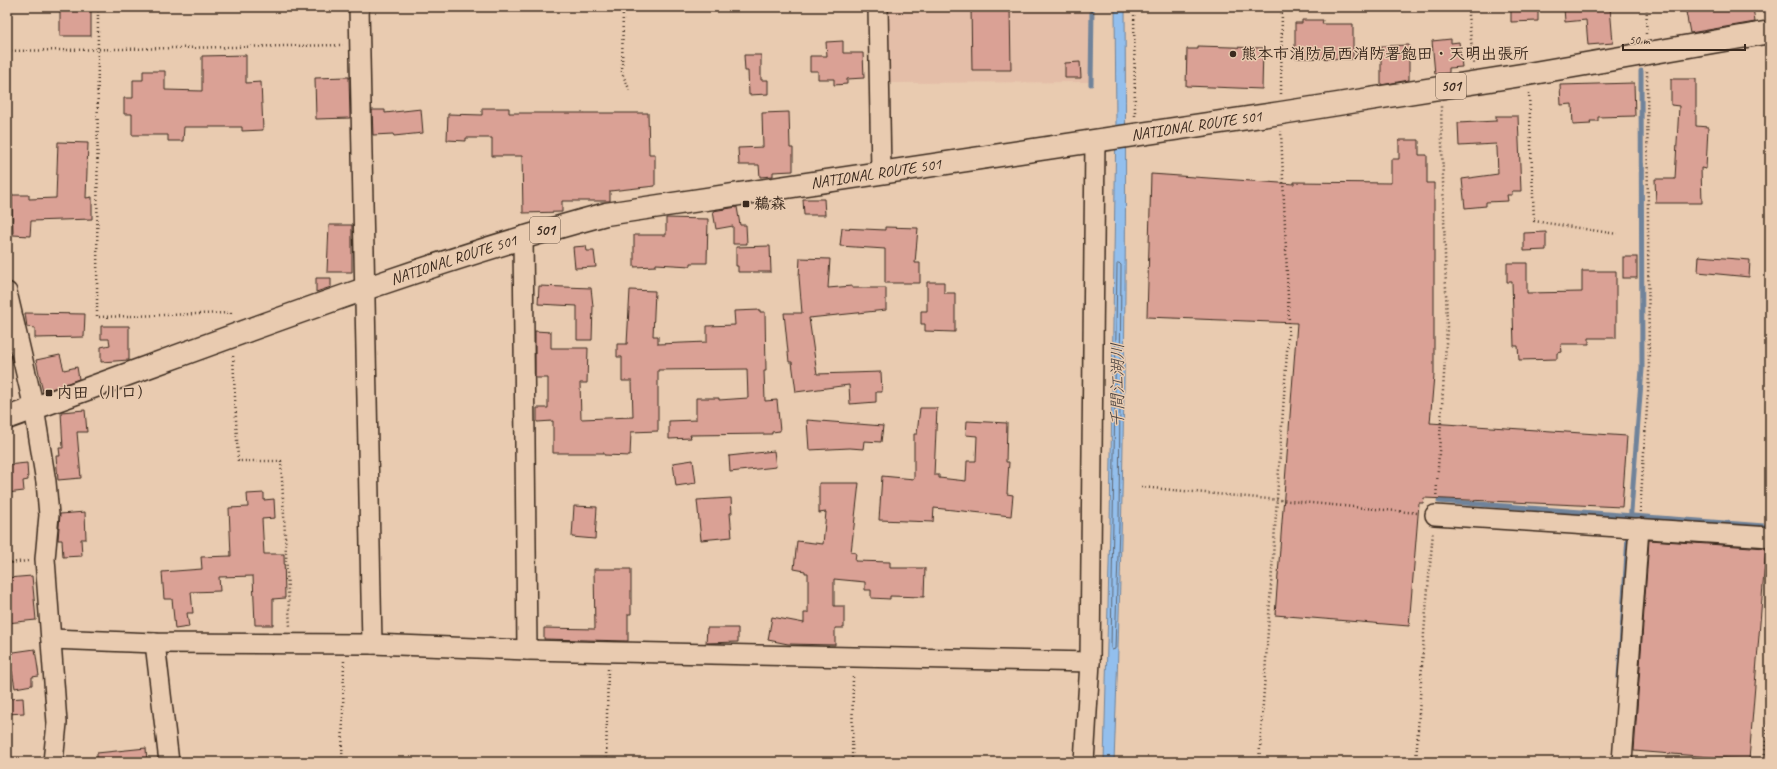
<svg xmlns="http://www.w3.org/2000/svg" width="1777" height="769" font-family="Caveat,'Klee One',sans-serif">
  <style>
    .built { fill: #e4bea8 }
    .water { fill: #93bfed; stroke: #70839a }
    .lines { fill: none; stroke-linecap: round; stroke-linejoin: round }
    .shore { stroke: #5e6671; stroke-width: 1 }
    .stream { stroke: #70839a; stroke-width: 5 }
    .building { fill: #daa195; stroke: #3b2a1e }
    .street-casing { stroke: #3b2a1e; stroke-width: 22 }
    .highway-casing { stroke: #3b2a1e; stroke-width: 25 }
    .path { stroke: #3b2a1e; stroke-width: 2.5; stroke-dasharray: 1 3; stroke-linecap: butt }
    .street { stroke: #e9cbb0; stroke-width: 19 }
    .highway { stroke: #e9cbb0; stroke-width: 22 }
    .poi-dot { fill: #3b2a1e; stroke: #e9cbb0; stroke-width: 1.5 }
    .labels { text-anchor: middle; dominant-baseline: central; stroke-width: 3; stroke-linejoin: round; paint-order: stroke }
    .shield { fill: #e9cbb0; stroke: #6f5a4a; stroke-width: 1 }
    .shield-label { font-size: 15px; font-weight: bold; fill: #3b2a1e }
    .poi-label { font-size: 16px; font-weight: bold; fill: #3b2a1e; stroke: #e9cbb0; text-anchor: start }
    .street-label { font-size: 16px; fill: #3b2a1e; stroke: #e9cbb0 }
    .water-label { font-size: 17px; font-style: italic; fill: #48403d; stroke: #e9cbb0 }
  </style>
  <rect width="100%" height="100%" fill="#e9cbb0"/>
  <filter id="ink" filterUnits="userSpaceOnUse"><feTurbulence type="fractalNoise" baseFrequency=".025" numOctaves="2"/><feDisplacementMap in="SourceGraphic" scale="8" xChannelSelector="R" yChannelSelector="G"/><feConvolveMatrix kernelMatrix="1 2 1 2 8 2 1 2 1" color-interpolation-filters="sRGB"/></filter>
  <g filter="url(#ink)">
    <path class="built" d="M 884,7 L 1089,7 L 1090,82 L 884,83 Z"/>
    <path class="water" d="M 1115,7 L 1125,7 C 1127,259 1124,510 1114,762 L 1104,762 L 1110,526 L 1116,122 Z"/>
    <g class="lines">
      <path class="shore" d="M 1119,263 L 1121,265 L 1119,525 L 1115,649 L 1112,650 L 1111,648 L 1117,265 Z"/>
      <g class="stream">
        <path d="M 1091,84 L 1092,7"/>
        <path d="M 1439,501 L 1764,526"/>
        <path d="M 1630,524 L 1642,369 L 1641,71"/>
        <path d="M 1619,678 L 1628,536"/>
      </g>
    </g>
    <g class="building">
      <rect x="60" y="7" width="31" height="29"/>
      <path d="M 971,7 L 1010,7 L 1011,70 L 972,70 Z"/>
      <path d="M 1511,7 L 1538,7 L 1538,21 L 1511,22 Z"/>
      <path d="M 1564,7 L 1610,7 L 1613,43 L 1588,45 L 1586,20 L 1565,22 Z"/>
      <path d="M 1713,7 L 1753,7 L 1755,22 L 1690,33 L 1686,12 Z"/>
      <path d="M 1302,20 L 1323,20 L 1322,24 L 1353,24 L 1353,59 L 1295,58 L 1295,23 L 1302,23 Z"/>
      <path d="M 1451,39 L 1451,43 L 1459,42 L 1462,67 L 1449,68 L 1449,73 L 1435,74 L 1432,41 Z"/>
      <path d="M 843,41 L 843,53 L 863,53 L 864,78 L 847,79 L 847,84 L 834,85 L 834,79 L 818,79 L 818,71 L 810,71 L 810,56 L 827,56 L 826,42 Z"/>
      <path d="M 1409,45 L 1409,80 L 1381,85 L 1381,46 Z"/>
      <path d="M 1198,46 L 1263,48 L 1262,89 L 1186,86 L 1187,49 L 1198,49 Z"/>
      <path d="M 246,55 L 246,83 L 261,82 L 263,130 L 242,131 L 242,127 L 184,127 L 183,141 L 168,141 L 168,135 L 132,135 L 132,114 L 124,114 L 124,98 L 133,98 L 133,80 L 143,80 L 143,71 L 165,71 L 165,90 L 202,91 L 202,56 Z"/>
      <path d="M 744,55 L 761,55 L 761,80 L 768,80 L 768,94 L 749,95 L 748,71 L 745,71 Z"/>
      <path d="M 1080,62 L 1081,78 L 1065,78 L 1065,63 Z"/>
      <path d="M 347,77 L 349,77 L 350,118 L 316,119 L 315,78 Z"/>
      <path d="M 1671,79 L 1696,79 L 1696,126 L 1708,127 L 1706,169 L 1701,168 L 1702,203 L 1656,203 L 1655,179 L 1675,179 L 1679,106 L 1671,105 Z"/>
      <path d="M 1634,83 L 1635,116 L 1598,117 L 1598,121 L 1590,121 L 1591,124 L 1573,125 L 1572,104 L 1561,105 L 1560,85 Z"/>
      <path d="M 482,108 L 509,108 L 509,113 L 648,113 L 649,154 L 655,154 L 655,186 L 610,191 L 610,201 L 562,201 L 562,212 L 523,213 L 522,156 L 492,156 L 492,138 L 466,138 L 466,141 L 447,140 L 448,114 L 482,115 Z"/>
      <path d="M 421,109 L 423,133 L 394,136 L 393,134 L 373,135 L 372,110 L 385,110 L 385,113 Z"/>
      <path d="M 789,112 L 790,148 L 793,148 L 793,171 L 773,172 L 773,176 L 760,177 L 759,165 L 739,165 L 738,148 L 763,147 L 762,113 Z"/>
      <path d="M 1496,116 L 1518,116 L 1521,191 L 1512,191 L 1512,195 L 1507,195 L 1508,201 L 1486,202 L 1486,206 L 1465,208 L 1462,179 L 1498,174 L 1497,148 L 1496,144 L 1459,146 L 1458,123 L 1496,121 Z"/>
      <path d="M 1399,140 L 1419,140 L 1419,155 L 1427,155 L 1427,183 L 1434,183 L 1434,375 L 1430,423 L 1627,436 L 1622,507 L 1424,498 L 1423,503 L 1419,503 L 1409,626 L 1275,615 L 1297,323 L 1147,317 L 1151,174 L 1294,184 L 1294,182 L 1391,183 L 1391,159 L 1399,159 Z"/>
      <path d="M 58,142 L 88,143 L 86,198 L 92,197 L 92,219 L 31,221 L 30,236 L 13,235 L 12,195 L 29,195 L 29,199 L 56,198 Z"/>
      <path d="M 803,199 L 824,199 L 825,215 L 804,215 Z"/>
      <path d="M 737,207 L 740,225 L 746,225 L 747,244 L 733,244 L 733,226 L 716,229 L 713,211 Z"/>
      <path d="M 666,218 L 708,219 L 707,263 L 691,263 L 691,266 L 656,264 L 656,266 L 634,267 L 634,235 L 666,235 Z"/>
      <path d="M 329,225 L 352,225 L 352,272 L 327,272 Z"/>
      <path d="M 885,227 L 918,228 L 915,263 L 920,263 L 920,283 L 885,283 L 885,249 L 840,246 L 842,228 L 885,230 Z"/>
      <path d="M 1546,232 L 1546,250 L 1524,251 L 1524,233 Z"/>
      <path d="M 586,246 L 587,251 L 594,251 L 596,267 L 575,268 L 573,247 Z"/>
      <path d="M 770,246 L 771,272 L 738,272 L 738,266 L 736,266 L 736,247 Z"/>
      <path d="M 1699,256 L 1750,260 L 1749,277 L 1698,272 Z"/>
      <rect x="1623" y="257" width="14" height="21"/>
      <path d="M 800,258 L 830,259 L 828,288 L 852,286 L 852,288 L 886,288 L 886,310 L 809,318 L 817,374 L 881,372 L 882,392 L 876,392 L 876,402 L 850,404 L 849,385 L 796,392 L 792,362 L 789,362 L 784,313 L 802,313 L 799,277 Z"/>
      <path d="M 1507,263 L 1527,263 L 1527,293 L 1582,292 L 1582,271 L 1616,271 L 1616,338 L 1589,338 L 1589,344 L 1561,344 L 1562,352 L 1557,353 L 1557,359 L 1519,360 L 1518,346 L 1514,346 L 1512,282 L 1507,282 Z"/>
      <path d="M 316,278 L 331,278 L 331,287 L 316,292 Z"/>
      <path d="M 927,282 L 944,282 L 944,293 L 955,293 L 955,332 L 925,331 L 925,324 L 921,324 L 921,311 L 927,311 Z"/>
      <path d="M 539,286 L 591,288 L 593,306 L 592,340 L 577,340 L 577,306 L 538,304 Z"/>
      <path d="M 630,290 L 655,291 L 653,336 L 658,336 L 658,344 L 707,342 L 707,326 L 735,325 L 734,311 L 760,310 L 760,312 L 765,312 L 766,371 L 764,371 L 765,401 L 777,400 L 780,431 L 772,432 L 772,434 L 690,435 L 691,438 L 669,439 L 669,421 L 696,420 L 696,398 L 719,398 L 719,400 L 748,398 L 747,369 L 658,370 L 658,431 L 631,432 L 630,456 L 604,455 L 604,453 L 553,453 L 553,421 L 537,422 L 537,408 L 548,408 L 548,378 L 535,378 L 535,331 L 551,332 L 551,348 L 588,348 L 587,383 L 580,383 L 581,419 L 633,417 L 632,381 L 622,381 L 622,357 L 617,357 L 617,344 L 627,344 Z"/>
      <path d="M 25,313 L 85,314 L 84,337 L 35,338 L 35,328 L 27,327 Z"/>
      <path d="M 101,326 L 129,326 L 129,360 L 101,362 L 101,347 L 110,345 L 109,339 L 101,339 Z"/>
      <path d="M 60,355 L 64,370 L 77,367 L 79,379 L 43,392 L 36,360 Z"/>
      <path d="M 920,408 L 937,408 L 934,475 L 939,475 L 939,478 L 966,481 L 967,461 L 976,461 L 977,436 L 966,435 L 967,421 L 1007,423 L 1006,462 L 1009,462 L 1007,494 L 1013,495 L 1011,516 L 934,508 L 933,522 L 879,520 L 882,476 L 914,479 L 914,434 L 917,434 Z"/>
      <path d="M 85,410 L 87,432 L 77,432 L 81,478 L 58,480 L 56,456 L 60,456 L 59,448 L 63,448 L 61,412 Z"/>
      <path d="M 807,420 L 883,426 L 881,442 L 864,441 L 863,449 L 850,448 L 809,450 Z"/>
      <path d="M 774,451 L 776,467 L 730,472 L 729,456 Z"/>
      <path d="M 693,460 L 696,483 L 676,486 L 673,463 Z"/>
      <path d="M 27,463 L 28,480 L 23,481 L 24,491 L 7,493 L 7,465 Z"/>
      <path d="M 819,483 L 859,483 L 851,552 L 856,553 L 855,561 L 890,562 L 890,568 L 925,568 L 924,597 L 890,596 L 890,599 L 871,598 L 871,590 L 865,590 L 865,582 L 834,579 L 834,606 L 844,606 L 844,628 L 835,628 L 835,645 L 788,644 L 768,640 L 772,617 L 804,623 L 804,613 L 808,613 L 808,573 L 805,573 L 805,571 L 794,569 L 797,541 L 823,544 L 826,512 L 819,513 Z"/>
      <path d="M 264,493 L 264,500 L 274,499 L 275,518 L 262,519 L 264,554 L 284,554 L 285,598 L 273,599 L 273,625 L 255,625 L 253,576 L 219,577 L 220,591 L 191,592 L 193,613 L 187,613 L 189,627 L 175,629 L 172,599 L 164,599 L 162,572 L 202,569 L 201,557 L 231,556 L 229,508 L 248,507 L 247,494 Z"/>
      <path d="M 731,498 L 732,513 L 730,513 L 732,537 L 701,540 L 697,500 Z"/>
      <path d="M 574,506 L 597,507 L 595,539 L 572,537 Z"/>
      <path d="M 85,512 L 86,539 L 81,539 L 82,556 L 63,557 L 62,540 L 58,540 L 60,514 Z"/>
      <path d="M 1649,540 L 1766,548 L 1749,760 L 1634,751 Z"/>
      <path d="M 594,569 L 631,569 L 631,614 L 628,614 L 628,641 L 544,639 L 544,628 L 595,629 Z"/>
      <path d="M 32,576 L 36,620 L 7,623 L 7,578 Z"/>
      <path d="M 707,628 L 738,628 L 738,642 L 706,643 Z"/>
      <path d="M 35,649 L 39,676 L 32,677 L 32,685 L 15,688 L 12,671 L 7,672 L 7,653 Z"/>
      <path d="M 23,698 L 24,713 L 7,714 L 7,699 Z"/>
      <path d="M 146,748 L 147,762 L 97,762 L 97,753 Z"/>
    </g>
    <g class="lines">
      <defs>
        <g id="street">
          <path d="M 359,7 L 372,644"/>
          <path d="M 878,7 L 881,173"/>
          <path d="M 523,236 L 527,650 L 1090,662"/>
          <path d="M 7,292 L 34,408 L 46,482 L 49,515 L 45,559 L 57,723 L 53,762"/>
          <path d="M 1435,515 L 1770,537"/>
          <path d="M 51,639 L 155,643 L 372,644 L 527,650"/>
          <path d="M 155,643 L 169,762"/>
          <path d="M 1084,762 L 1090,662 L 1095,140"/>
          <path d="M 1622,762 L 1639,528"/>
        </g>
        <g id="highway">
          <path id="s1" d="M 7,418 C 206,347 402,269 606,214 L 1281,113 L 1528,74 L 1770,32"/>
        </g>
      </defs>
      <use href="#street" class="street-casing"/>
      <use href="#highway" class="highway-casing"/>
      <g class="path">
        <path d="M 98,7 L 97,317 L 231,313 L 231,317"/>
        <path d="M 623,7 L 622,73 L 631,93"/>
        <path d="M 1134,7 L 1135,116"/>
        <path d="M 1467,7 L 1474,64"/>
        <path d="M 1646,34 L 1647,7"/>
        <path d="M 7,51 L 343,45"/>
        <path d="M 1529,93 L 1534,221 L 1617,234"/>
        <path d="M 1281,94 L 1282,7"/>
        <path d="M 233,356 L 238,461 L 281,461 L 290,627"/>
        <path d="M 1141,487 L 1418,513"/>
        <path d="M 1436,499 L 1447,328 L 1441,106"/>
        <path d="M 1640,512 L 1649,377 L 1647,71"/>
        <path d="M 7,563 L 28,561"/>
        <path d="M 342,762 L 344,660"/>
        <path d="M 606,762 L 608,669"/>
        <path d="M 852,762 L 853,675"/>
        <path d="M 1259,762 L 1289,322 L 1281,131"/>
        <path d="M 1416,762 L 1424,633 L 1433,532"/>
        <path d="M 1764,762 L 1770,697"/>
      </g>
      <use href="#street" class="street"/>
      <use href="#highway" class="highway"/>
    </g>
  </g>
  <g class="poi-dot">
    <circle cx="1233" cy="54" r="4"/>
    <rect x="742" y="200" width="8" height="8" rx="2"/>
    <rect x="45" y="389" width="8" height="8" rx="2"/>
  </g>
  <g class="labels">
    <g class="shield">
      <rect x="1436" y="73" width="30" height="26" rx="3"/>
      <rect x="530" y="217" width="30" height="26" rx="3"/>
    </g>
    <g class="shield-label">
      <text x="1451" y="86">501</text>
      <text x="545" y="230">501</text>
    </g>
    <g class="poi-label">
      <text x="1241" y="54">熊本市消防局西消防署飽田・天明出張所</text>
      <text x="754" y="204">鵜森</text>
      <text x="57" y="393">内田（川口）</text>
    </g>
    <g class="street-label">
      <text stroke="none"><textPath href="#s1" startOffset="1230">NATIONAL ROUTE 501</textPath></text>
      <text stroke="none"><textPath href="#s1" startOffset="906">NATIONAL ROUTE 501</textPath></text>
      <text stroke="none"><textPath href="#s1" startOffset="474">NATIONAL ROUTE 501</textPath></text>
    </g>
    <g class="water-label">
      <text transform="translate(1117 385) rotate(-90)">千間江湖川</text>
    </g>
  </g>
  <rect width="1777" height="769" fill="none" stroke="#e9cbb0" stroke-width="24"/>
  <rect x="12" y="12" width="1753" height="745" fill="none" stroke="#3b2a1e" stroke-width="1.5" filter="url(#ink)"/>
  <path d="M1623 44v6h122v-6" fill="none" stroke="#3b2a1e" stroke-width="2"/>
  <text x="1629" y="44" font-size="12" fill="#3b2a1e" stroke="#e9cbb0" stroke-width="3" paint-order="stroke">50 m</text>
</svg>
